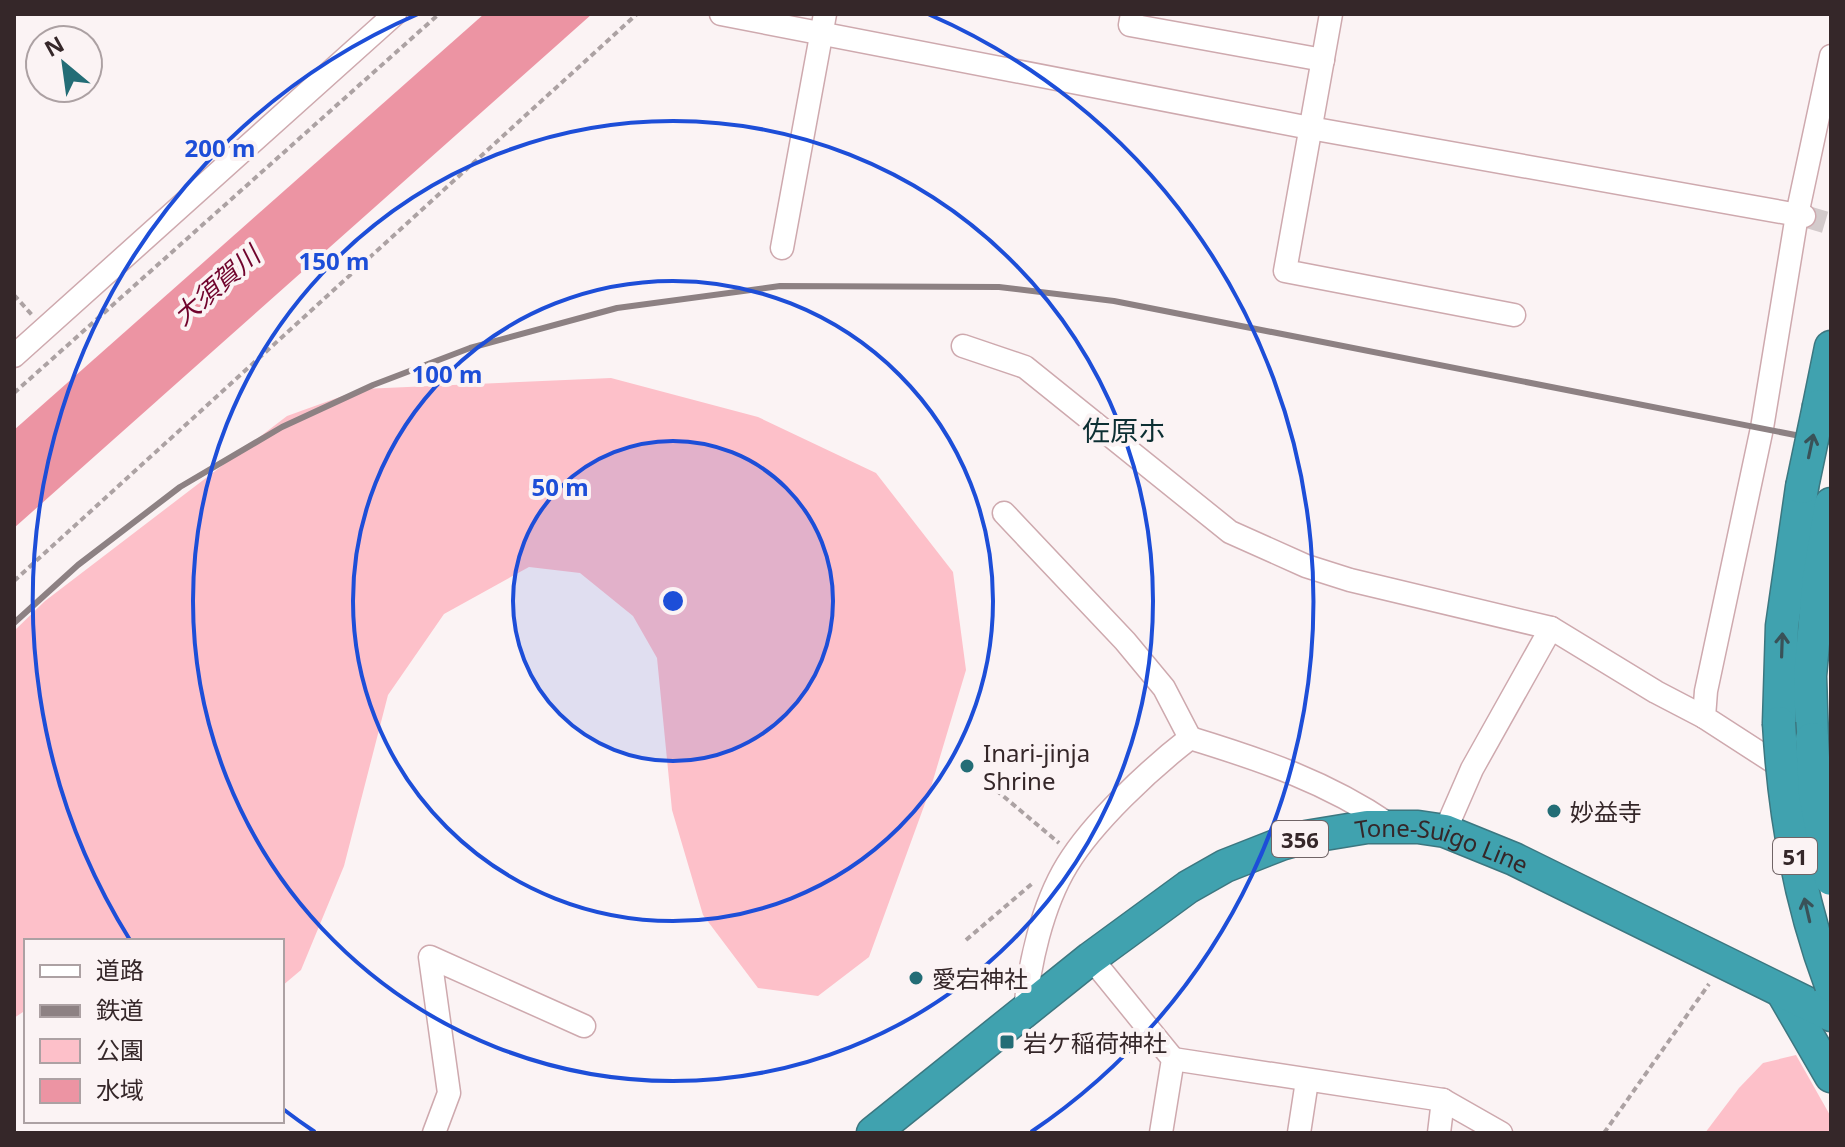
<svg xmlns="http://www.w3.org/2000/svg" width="1845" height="1147" font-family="'Noto Sans','Noto Sans JP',sans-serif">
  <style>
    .green { fill: #fdc0c9 }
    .water { fill: #ec94a3 }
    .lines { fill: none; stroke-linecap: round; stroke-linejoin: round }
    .minor-tunnel { stroke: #d3cacb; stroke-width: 22; stroke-dasharray: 22 11; stroke-linecap: butt }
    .minor-casing { stroke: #cea9ae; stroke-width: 25 }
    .highway-casing { stroke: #3c7780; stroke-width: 35 }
    .path { stroke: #aca2a3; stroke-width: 4; stroke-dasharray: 6 4; stroke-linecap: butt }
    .minor { stroke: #fff; stroke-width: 22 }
    .highway { stroke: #40a2af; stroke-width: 32 }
    .rail { stroke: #8d8183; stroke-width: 6 }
    .highway-bridge-casing { stroke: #3c7780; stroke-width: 35; stroke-linecap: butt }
    .highway-bridge { stroke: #40a2af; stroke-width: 32 }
    .oneway { stroke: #395258 }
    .ring { fill: none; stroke: #1d4ed8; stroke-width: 4 }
    .poi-dot { fill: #236d76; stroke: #fbf3f4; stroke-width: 3 }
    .labels { text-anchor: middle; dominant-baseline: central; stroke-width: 8; stroke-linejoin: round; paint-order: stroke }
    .shield { fill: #fbf3f4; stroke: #706466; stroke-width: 2 }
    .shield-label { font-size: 22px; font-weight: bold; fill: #352729 }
    .poi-label { font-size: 24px; fill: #352729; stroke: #fbf3f4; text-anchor: start }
    .street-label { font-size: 24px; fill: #352729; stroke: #fbf3f4 }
    .water-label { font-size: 26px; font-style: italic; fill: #70032c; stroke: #fbf3f4 }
    .quarter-label { font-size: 28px; fill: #0c2f33; stroke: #fbf3f4 }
    .centre { fill: #1d4ed8; stroke: #fbf3f4; stroke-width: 4 }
    .ring-label { font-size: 24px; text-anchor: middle; font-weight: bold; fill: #1d4ed8; stroke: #fbf3f4; stroke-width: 8; stroke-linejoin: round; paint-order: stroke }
  </style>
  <rect width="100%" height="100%" fill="#fbf3f4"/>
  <g class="green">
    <path d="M 611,378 L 758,417 L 876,473 L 953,572 L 966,670 L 931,787 L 869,957 L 818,996 L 758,988 L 703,915 L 672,810 L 657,658 L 633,616 L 580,573 L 529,567 L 444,614 L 388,695 L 344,866 L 301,970 L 282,986 L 282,941 L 26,941 L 26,1010 L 14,1018 L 14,631 L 45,601 L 287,416 L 362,389 Z"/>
    <path d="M 1796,1055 L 1831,1117 L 1831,1133 L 1705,1133 L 1739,1088 L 1763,1063 Z"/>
  </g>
  <path class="water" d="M 484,14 L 592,14 L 14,528 L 14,430 Z"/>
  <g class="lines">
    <path class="minor-tunnel" d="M 1804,216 L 1831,224"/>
    <defs>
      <g id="minor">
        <path d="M 721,14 L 1310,128 L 1804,216"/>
        <path d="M 1132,14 L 1130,25 L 1323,60"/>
        <path d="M 1331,14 L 1285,271 L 1514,315"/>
        <path d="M 782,248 L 825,14"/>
        <path d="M 963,346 L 1025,367 L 1230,532 L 1306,566 L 1350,580 L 1551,628 L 1656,692 L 1704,717"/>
        <path d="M 14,356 L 395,14"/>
        <path d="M 1004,513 L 1125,641 L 1164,688 L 1190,738"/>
        <path d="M 1789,772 L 1704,717 L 1706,691 L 1762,428 L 1797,215 L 1831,56"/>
        <path d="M 1445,831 L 1472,769 L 1551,628"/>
        <path d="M 1091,958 L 1173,1059 L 1161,1133"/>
        <path d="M 1025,1011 C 1029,965 1042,906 1067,865 C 1093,822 1150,769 1190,738 C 1262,760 1327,782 1390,825"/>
        <path d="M 1173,1059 L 1443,1100 L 1501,1133"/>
        <path d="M 434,1133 L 449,1093 L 430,957 L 584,1026"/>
        <path d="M 1299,1133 L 1307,1081"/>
        <path d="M 1439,1133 L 1443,1100"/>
      </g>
      <g id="highway">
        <path d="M 1819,406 L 1831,347"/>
        <path d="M 1779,723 L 1782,626 L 1802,487"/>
        <path d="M 1812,739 L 1810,676 L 1819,578 L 1831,504"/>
        <path d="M 1783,993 L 1831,1076"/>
        <path id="s1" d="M 873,1133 L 1091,958 L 1188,887 L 1225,866 L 1281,844 L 1306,837 L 1367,827 L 1418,827 L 1445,831 L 1514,859 L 1831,1015"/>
      </g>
    </defs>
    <use href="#minor" class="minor-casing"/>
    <use href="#highway" class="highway-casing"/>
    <g class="path">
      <path d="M 14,295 L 32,315"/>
      <path d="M 14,393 L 439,14"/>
      <path d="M 14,581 L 637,14"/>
      <path d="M 996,790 L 1059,843"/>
      <path d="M 966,940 L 1034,882"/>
      <path d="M 1604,1133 L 1709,984"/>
    </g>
    <use href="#minor" class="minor"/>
    <use href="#highway" class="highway"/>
    <path class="rail" d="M 14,623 L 78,565 L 180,487 L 282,427 L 373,385 L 470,348 L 617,308 L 780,286 L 999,287 L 1114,301 L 1831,442"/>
    <defs>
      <g id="highway-bridge">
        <path d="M 1802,487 L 1819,406"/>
        <path d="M 1779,723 C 1784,813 1799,900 1831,985"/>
        <path d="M 1812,739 L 1815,794 L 1831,879"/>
      </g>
    </defs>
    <use href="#highway-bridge" class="highway-bridge-casing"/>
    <use href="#highway-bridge" class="highway-bridge"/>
  </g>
  <defs><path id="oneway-shaft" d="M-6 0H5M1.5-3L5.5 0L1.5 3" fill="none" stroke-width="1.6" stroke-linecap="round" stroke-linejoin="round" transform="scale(2)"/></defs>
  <g class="oneway">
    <use href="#oneway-shaft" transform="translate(1811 446) rotate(-78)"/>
    <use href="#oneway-shaft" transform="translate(1782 645) rotate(-88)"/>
    <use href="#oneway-shaft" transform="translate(1807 910) rotate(-103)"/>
  </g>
  <circle cx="673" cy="601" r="160" fill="#1d4ed8" fill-opacity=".12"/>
  <g class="ring">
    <circle cx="673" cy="601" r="160"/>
    <circle cx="673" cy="601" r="320"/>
    <circle cx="673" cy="601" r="480"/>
    <path d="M315 1132A640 640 0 0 1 283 1109M130 940A640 640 0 0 1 418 14M928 14A640 640 0 0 1 1031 1132"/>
  </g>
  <g class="poi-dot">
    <circle cx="967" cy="766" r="8"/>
    <circle cx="1554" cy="811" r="8"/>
    <circle cx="916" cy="978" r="8"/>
    <rect x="999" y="1034" width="16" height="16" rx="4"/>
  </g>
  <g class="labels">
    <g class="shield">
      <rect x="1272" y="821" width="56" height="36" rx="6"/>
      <rect x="1773" y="838" width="44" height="36" rx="6"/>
    </g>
    <g class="shield-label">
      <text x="1300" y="839">356</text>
      <text x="1795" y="856">51</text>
    </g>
    <g class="poi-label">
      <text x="983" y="752">Inari-jinja<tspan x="983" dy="28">Shrine</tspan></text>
      <text x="1570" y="811">妙益寺</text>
      <text x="932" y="978">愛宕神社</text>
      <text x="1023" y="1042">岩ケ稲荷神社</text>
    </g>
    <g class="street-label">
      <text stroke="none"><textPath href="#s1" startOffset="668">Tone-Suigo Line</textPath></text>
    </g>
    <g class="water-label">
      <text transform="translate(216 285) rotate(-41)">大須賀川</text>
    </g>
    <g class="quarter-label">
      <text x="1124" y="430">佐原ホ</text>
    </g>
  </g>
  <circle cx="673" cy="601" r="12" class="centre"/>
  <g class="ring-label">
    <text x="220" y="157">200 m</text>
    <text x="334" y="270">150 m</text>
    <text x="447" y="383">100 m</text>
    <text x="560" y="496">50 m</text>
  </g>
  <rect width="1845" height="1147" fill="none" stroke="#352729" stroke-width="32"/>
  <rect x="24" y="939" width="260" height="184" fill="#fbf3f4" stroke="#aca1a3" stroke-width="2"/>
  <rect x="40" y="965" width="40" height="12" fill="#ffffff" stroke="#aca1a3" stroke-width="2"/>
  <text x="96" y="979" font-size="24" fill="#352729">道路</text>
  <rect x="40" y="1005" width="40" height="12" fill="#8d8183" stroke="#aca1a3" stroke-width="2"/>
  <text x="96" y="1019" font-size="24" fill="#352729">鉄道</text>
  <rect x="40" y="1039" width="40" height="24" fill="#fdc0c9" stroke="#aca1a3" stroke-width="2"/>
  <text x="96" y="1059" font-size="24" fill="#352729">公園</text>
  <rect x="40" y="1079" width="40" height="24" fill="#ec94a3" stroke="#aca1a3" stroke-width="2"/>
  <text x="96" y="1099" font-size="24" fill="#352729">水域</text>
  <g transform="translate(64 64) rotate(331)"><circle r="38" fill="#fbf3f4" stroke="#aca1a3" stroke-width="2"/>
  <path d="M0-6L14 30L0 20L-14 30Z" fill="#236d76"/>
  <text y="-12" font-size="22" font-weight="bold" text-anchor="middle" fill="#352729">N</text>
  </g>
</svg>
